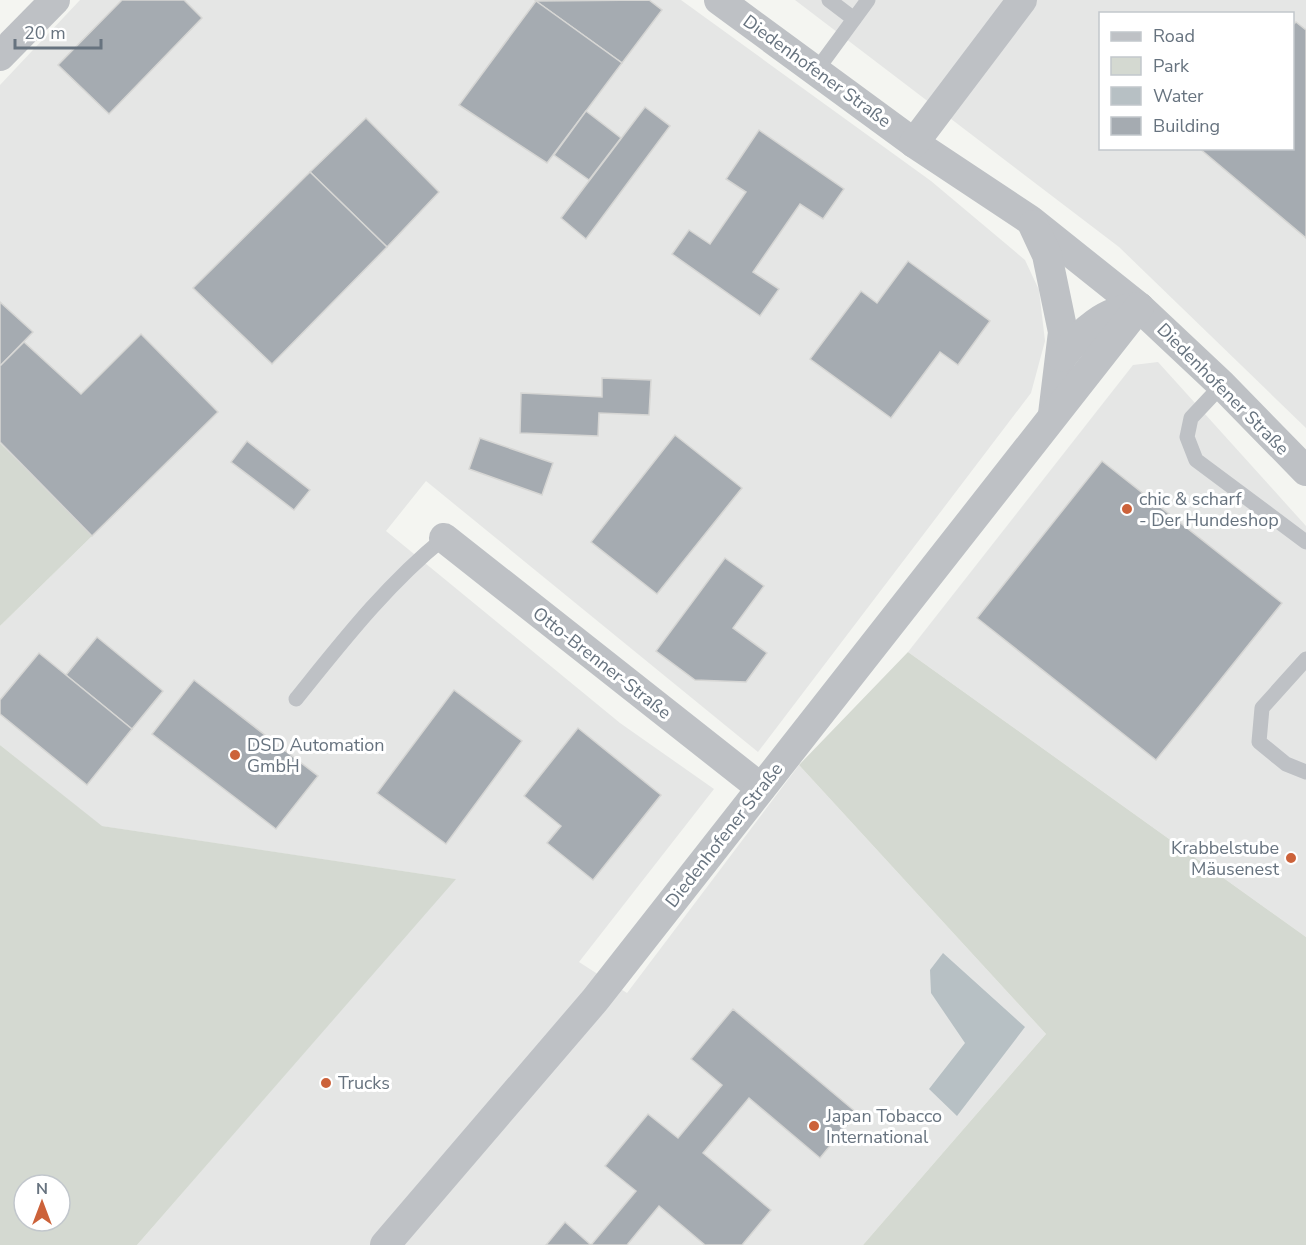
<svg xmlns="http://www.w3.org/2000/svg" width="1306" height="1245" font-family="'Nunito Sans',sans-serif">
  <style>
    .built { fill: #e5e6e5; fill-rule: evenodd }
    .green { fill: #d4d9d1; fill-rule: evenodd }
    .water { fill: #b7c0c4 }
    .building { fill: #a5abb1; stroke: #d6d6d4; stroke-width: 1.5 }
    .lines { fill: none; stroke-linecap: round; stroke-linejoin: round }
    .lane { stroke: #bec1c5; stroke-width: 15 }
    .street { stroke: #bec1c5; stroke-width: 30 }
    .poi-dot { fill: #cc623a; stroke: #fff; stroke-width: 2 }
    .labels { text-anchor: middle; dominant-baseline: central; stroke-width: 6; stroke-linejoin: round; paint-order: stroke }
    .street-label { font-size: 18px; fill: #67737f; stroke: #fff }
    .poi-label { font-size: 18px; fill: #67737f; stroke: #fff; text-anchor: start }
  </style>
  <rect width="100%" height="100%" fill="#f4f5f1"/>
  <g class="built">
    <path d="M 80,0 L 681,0 L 931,181 L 1025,260 L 1039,290 L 1045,341 L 1031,393 L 758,752 L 426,481 L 386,531 L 620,723 L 714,789 L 579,962 L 627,993 L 799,765 L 1046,1034 L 863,1245 L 137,1245 L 455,879 L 101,826 L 0,745 L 0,626 L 92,536 L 0,442 L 0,85 Z"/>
    <path d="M 795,0 L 1306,0 L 1306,428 L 1119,247 ZM 1100,14 L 1292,14 L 1292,148 L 1100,148 Z"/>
    <path d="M 1158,362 L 1306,526 L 1306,937 L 908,652 L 1133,365 Z"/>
  </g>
  <g class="green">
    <path d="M 0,443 L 92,536 L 0,626 Z"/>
    <path d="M 908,652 L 1306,937 L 1306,1245 L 863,1245 L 1046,1034 L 799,765 Z"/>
    <path d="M 0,745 L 102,826 L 456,879 L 137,1245 L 0,1245 ZM 24,1185 L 60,1185 L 60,1221 L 24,1221 Z"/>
  </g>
  <path class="water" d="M 943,953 L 1025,1027 L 957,1116 L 929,1089 L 965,1043 L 931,993 L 930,970 Z"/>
  <g class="building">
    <path d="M 122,0 L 184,0 L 202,18 L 109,114 L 58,65 Z"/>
    <path d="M 649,0 L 662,10 L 622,63 L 536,1 Z"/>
    <path d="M 536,1 L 622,63 L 547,163 L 459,105 Z"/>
    <path d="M 1296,22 L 1306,30 L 1306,238 L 1199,148 L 1292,148 L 1292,26 Z"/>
    <path d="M 645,107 L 670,126 L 586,239 L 561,218 Z"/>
    <path d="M 586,111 L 621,138 L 589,180 L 554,155 Z"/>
    <path d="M 366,118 L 439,192 L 387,247 L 310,172 Z"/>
    <path d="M 759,130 L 844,189 L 823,219 L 800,204 L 753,272 L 779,289 L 760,316 L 672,254 L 689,230 L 710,244 L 746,192 L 726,179 Z"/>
    <path d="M 310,172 L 387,247 L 272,364 L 193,288 Z"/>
    <path d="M 908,261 L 990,321 L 958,365 L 940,352 L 891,418 L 810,359 L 861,291 L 877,303 Z"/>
    <path d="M 0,302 L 33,332 L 0,366 Z"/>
    <path d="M 141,334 L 218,412 L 92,536 L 0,442 L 0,366 L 24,342 L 81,394 Z"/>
    <path d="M 602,378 L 651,380 L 649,415 L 599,413 L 598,436 L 520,433 L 521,393 L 602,397 Z"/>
    <path d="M 675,435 L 742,488 L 657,594 L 591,542 Z"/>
    <path d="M 480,438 L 553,463 L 542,495 L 469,469 Z"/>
    <path d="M 247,441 L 310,490 L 294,510 L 231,462 Z"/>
    <path d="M 1102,461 L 1282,603 L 1156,760 L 977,618 Z"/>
    <path d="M 725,558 L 764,586 L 733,628 L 767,653 L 746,682 L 695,680 L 656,651 Z"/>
    <path d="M 97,637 L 163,691 L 132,729 L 66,675 Z"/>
    <path d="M 39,653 L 132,729 L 87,785 L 0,714 L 0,700 Z"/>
    <path d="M 194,680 L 318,776 L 276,829 L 152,734 Z"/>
    <path d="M 454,690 L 522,741 L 446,844 L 377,793 Z"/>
    <path d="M 578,728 L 661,795 L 593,880 L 547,843 L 561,826 L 524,796 Z"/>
    <path d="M 733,1009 L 857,1113 L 820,1158 L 749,1098 L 703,1153 L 771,1210 L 742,1245 L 705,1245 L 659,1206 L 627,1245 L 546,1245 L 565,1222 L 591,1245 L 636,1191 L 605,1166 L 648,1114 L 678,1138 L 722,1085 L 691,1059 Z"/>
  </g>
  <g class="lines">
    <g class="lane">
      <path d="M 829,0 L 854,19"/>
      <path d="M 816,71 L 868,0"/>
      <path d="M 1222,385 L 1191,418 L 1187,437 L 1196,460 L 1306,542"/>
      <path d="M 1306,659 L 1262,708 L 1259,742 L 1286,764 L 1306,772"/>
      <path d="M 296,699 C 342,642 387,584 444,538"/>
    </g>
    <g class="street">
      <path d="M 719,0 L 914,143 L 1030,220 L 1139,307 L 1222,385 L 1306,471"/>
      <path d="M 0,56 L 55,0"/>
      <path d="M 914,143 L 1022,0"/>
      <path d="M 1033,225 L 1047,255 L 1063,332 L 1053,414"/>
      <path d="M 1062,357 C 1082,331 1105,310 1139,307"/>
      <path d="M 444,538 L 761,788"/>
      <path d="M 385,1245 L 595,1000 L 1139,307"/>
    </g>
  </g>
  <g class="poi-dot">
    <circle cx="1127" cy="509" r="6"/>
    <circle cx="235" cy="755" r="6"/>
    <circle cx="1291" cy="858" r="6"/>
    <circle cx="326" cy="1083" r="6"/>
    <circle cx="814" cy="1126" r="6"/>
  </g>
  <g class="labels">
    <g class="street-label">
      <text transform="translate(817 71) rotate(36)">Diedenhofener Straße</text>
      <text transform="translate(1223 389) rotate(45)">Diedenhofener Straße</text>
      <text transform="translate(602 663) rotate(38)">Otto-Brenner-Straße</text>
      <text transform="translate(724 835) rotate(-52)">Diedenhofener Straße</text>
    </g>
    <g class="poi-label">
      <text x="1139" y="499">chic &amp; scharf<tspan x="1139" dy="21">- Der Hundeshop</tspan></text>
      <text x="247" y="745">DSD Automation<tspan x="247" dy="21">GmbH</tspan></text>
      <text x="1279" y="848" text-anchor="end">Krabbelstube<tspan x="1279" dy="21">Mäusenest</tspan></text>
      <text x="338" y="1083">Trucks</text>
      <text x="826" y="1116">Japan Tobacco<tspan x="826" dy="21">International</tspan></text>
    </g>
  </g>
  <rect x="1099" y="12" width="195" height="138" fill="#ffffff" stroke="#c2c7cc" stroke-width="1.5"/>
  <rect x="1111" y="32" width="30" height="9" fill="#bec1c5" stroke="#c2c7cc" stroke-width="1.5"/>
  <text x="1153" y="42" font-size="18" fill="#67737f">Road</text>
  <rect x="1111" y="57" width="30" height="18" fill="#d4d9d1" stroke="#c2c7cc" stroke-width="1.5"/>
  <text x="1153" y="72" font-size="18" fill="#67737f">Park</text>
  <rect x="1111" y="87" width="30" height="18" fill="#b7c0c4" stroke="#c2c7cc" stroke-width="1.5"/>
  <text x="1153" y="102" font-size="18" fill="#67737f">Water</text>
  <rect x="1111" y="117" width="30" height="18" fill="#a5abb1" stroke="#c2c7cc" stroke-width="1.5"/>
  <text x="1153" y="132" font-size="18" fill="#67737f">Building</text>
  <g transform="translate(42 1203)"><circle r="28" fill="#ffffff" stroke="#c2c7cc" stroke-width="1.5"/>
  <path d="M0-4.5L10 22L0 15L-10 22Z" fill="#cc623a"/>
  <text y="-9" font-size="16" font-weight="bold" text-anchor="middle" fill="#67737f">N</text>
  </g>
  <path d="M15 39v9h86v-9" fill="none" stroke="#67737f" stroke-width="3"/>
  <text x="24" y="39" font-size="18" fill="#67737f" stroke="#ffffff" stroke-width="4.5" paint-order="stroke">20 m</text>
</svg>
